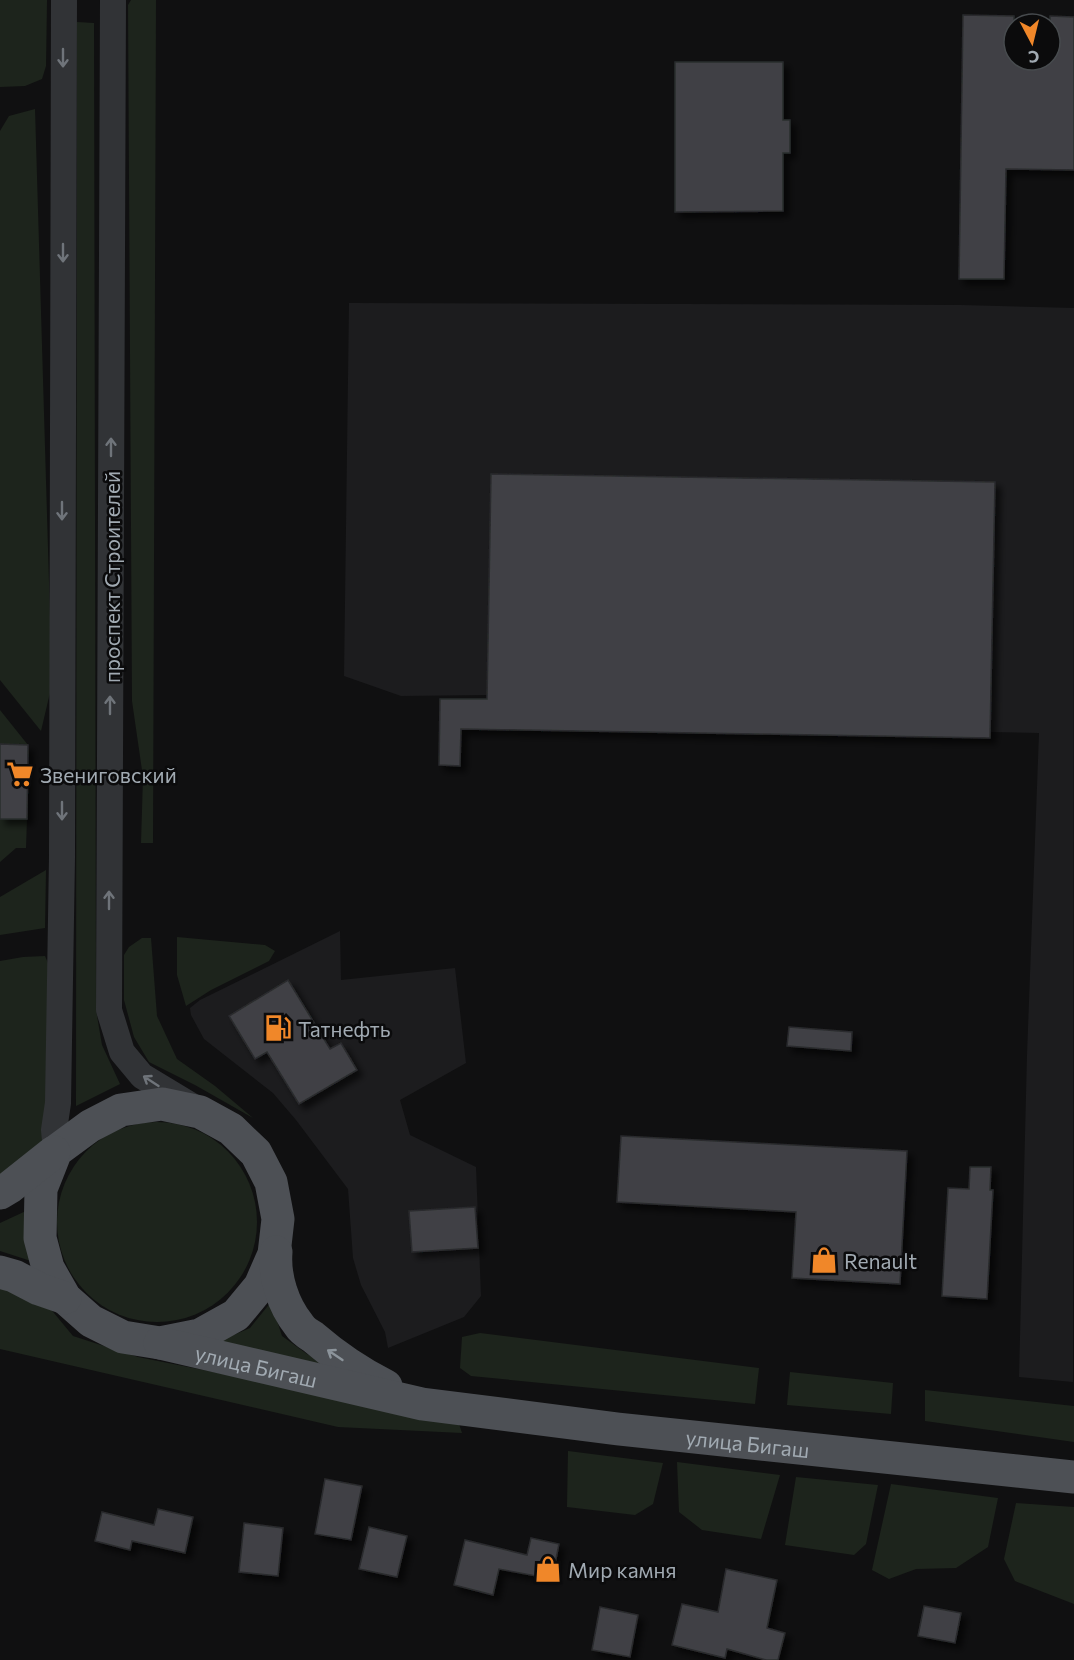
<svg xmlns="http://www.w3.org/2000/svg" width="1074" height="1660" font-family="Commissioner,sans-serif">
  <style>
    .built { fill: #1c1c1e }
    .green { fill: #1d241c }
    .building { fill: #3f4144; stroke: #2a2b2d; stroke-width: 1.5; filter: url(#shadow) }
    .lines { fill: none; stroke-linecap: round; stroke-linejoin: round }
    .minor { stroke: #313336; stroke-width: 26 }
    .major { stroke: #4d5055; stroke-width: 33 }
    .oneway { stroke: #6f747a }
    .oneway2 { stroke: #8c949b }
    .labels { text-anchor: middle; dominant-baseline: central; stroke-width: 5; stroke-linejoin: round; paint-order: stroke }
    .street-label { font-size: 21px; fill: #a1aab2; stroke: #0b0b0c }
    .poi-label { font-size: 21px; fill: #a1aab2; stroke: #0b0b0c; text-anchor: start }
  </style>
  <defs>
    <filter id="shadow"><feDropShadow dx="5.5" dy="5.5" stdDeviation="3" flood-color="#0009"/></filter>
  </defs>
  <rect width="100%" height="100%" fill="#101011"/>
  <g class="built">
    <path d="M 349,303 L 961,305 L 1074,308 L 1073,1382 L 1019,1377 L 1027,1055 L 1039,733 L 991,732 L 990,738 L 487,729 L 487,695 L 401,696 L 344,676 Z"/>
    <path d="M 340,931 L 341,980 L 455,968 L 466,1063 L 400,1100 L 410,1135 L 476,1167 L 481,1296 L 464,1317 L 388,1348 L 385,1332 L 361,1285 L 353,1258 L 348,1189 L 296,1120 L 273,1093 L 204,1039 L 191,1015 L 190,1008 L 200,1000 Z"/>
  </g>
  <g class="green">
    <path d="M 0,0 L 47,0 L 46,66 L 42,79 L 25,86 L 0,87 Z"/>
    <path d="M 131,0 L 156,0 L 153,843 L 141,843 L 143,777 L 132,701 L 128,5 Z"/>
    <path d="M 77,22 L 94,23 L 96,1010 L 102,1045 L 120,1084 L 76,1106 Z"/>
    <path d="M 35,109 L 52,684 L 41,731 L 0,680 L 0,131 L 9,116 Z"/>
    <path d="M 0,710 L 28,745 L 0,744 Z"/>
    <path d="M 0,819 L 27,819 L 26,848 L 16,848 L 0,862 Z"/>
    <path d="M 46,870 L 45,928 L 0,935 L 0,897 Z"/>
    <path d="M 177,937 L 265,945 L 275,951 L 269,961 L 211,990 L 186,1006 L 177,975 Z"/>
    <path d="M 142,938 L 151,938 L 157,1016 L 177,1059 L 215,1086 L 253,1118 L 195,1085 L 149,1062 L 134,1037 L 124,1000 L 124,955 L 129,947 Z"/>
    <path d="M 45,956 L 50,968 L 45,1127 L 39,1152 L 0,1183 L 0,961 L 23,957 Z"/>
    <circle cx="157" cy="1222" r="100"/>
    <path d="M 28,1210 L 31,1261 L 0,1251 L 0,1223 Z"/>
    <path d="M 0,1281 L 44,1301 L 73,1336 L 138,1357 L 458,1421 L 462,1433 L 338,1427 L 0,1349 Z"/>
    <path d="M 271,1302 L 282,1336 L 307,1354 L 321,1361 L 340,1376 L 220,1341 L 250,1328 Z"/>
    <path d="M 480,1333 L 759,1368 L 755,1404 L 471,1376 L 460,1368 L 462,1337 Z"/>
    <path d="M 790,1372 L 893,1383 L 891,1414 L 787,1405 Z"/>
    <path d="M 925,1390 L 1074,1406 L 1074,1442 L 925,1421 Z"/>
    <path d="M 568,1451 L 663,1463 L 653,1504 L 635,1515 L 567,1507 Z"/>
    <path d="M 677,1462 L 780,1475 L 761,1539 L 702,1530 L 679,1512 Z"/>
    <path d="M 796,1477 L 878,1485 L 866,1544 L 854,1555 L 785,1545 Z"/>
    <path d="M 891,1484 L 998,1498 L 988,1547 L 956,1568 L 916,1569 L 889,1579 L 872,1570 Z"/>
    <path d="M 1016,1503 L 1074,1507 L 1074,1604 L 1015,1581 L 1004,1559 Z"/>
  </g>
  <g class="building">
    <path d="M 963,15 L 1014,16 L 1014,60 L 1050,60 L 1050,16 L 1074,17 L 1074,170 L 1006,169 L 1004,279 L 959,279 Z"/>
    <path d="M 675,62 L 783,62 L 783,120 L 790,120 L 790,153 L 783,153 L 783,211 L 675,212 Z"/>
    <path d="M 491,474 L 995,482 L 990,738 L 461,729 L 460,766 L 439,765 L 440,699 L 487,699 Z"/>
    <path d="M 0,744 L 28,745 L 27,819 L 0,819 Z"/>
    <path d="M 288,980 L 330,1049 L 341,1043 L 357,1070 L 299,1104 L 267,1052 L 255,1059 L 229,1016 Z"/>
    <path d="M 789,1027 L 852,1032 L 851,1051 L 787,1046 Z"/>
    <path d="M 621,1136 L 907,1151 L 900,1284 L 792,1278 L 796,1212 L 617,1202 Z"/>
    <path d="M 970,1167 L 991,1167 L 990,1190 L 993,1190 L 987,1299 L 942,1296 L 948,1188 L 969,1189 Z"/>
    <path d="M 475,1207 L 478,1248 L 412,1252 L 409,1211 Z"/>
    <path d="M 325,1479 L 362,1486 L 351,1540 L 315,1534 Z"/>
    <path d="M 158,1509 L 193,1517 L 185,1553 L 132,1541 L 130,1550 L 95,1541 L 102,1512 L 154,1525 Z"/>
    <path d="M 244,1523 L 283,1528 L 278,1576 L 239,1572 Z"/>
    <path d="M 369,1527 L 407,1536 L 397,1577 L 359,1569 Z"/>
    <path d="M 531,1538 L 559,1544 L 552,1579 L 499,1569 L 493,1595 L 454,1585 L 465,1540 L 527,1555 Z"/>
    <path d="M 726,1569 L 777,1580 L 767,1628 L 785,1633 L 778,1660 L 766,1660 L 727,1649 L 725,1658 L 672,1645 L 682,1604 L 718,1612 Z"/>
    <path d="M 924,1606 L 961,1613 L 955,1643 L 918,1636 Z"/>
    <path d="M 600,1607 L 638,1615 L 630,1657 L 592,1650 Z"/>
  </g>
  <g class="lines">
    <g class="minor">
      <path d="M 113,0 L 109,1010 L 122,1052 L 142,1076 L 190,1105"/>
      <path d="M 56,1151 L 54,1130 L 58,1103 L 62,857 L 64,0"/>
    </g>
    <g class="major">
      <path d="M 162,1104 L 200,1112 L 231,1129 L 256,1153 L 271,1182 L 278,1219 L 274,1254 L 260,1286 L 236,1315 L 200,1335 L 160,1343 L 123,1337 L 91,1321 L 65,1298 L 48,1268 L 40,1238 L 41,1189 L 56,1151 L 90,1126 L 121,1110 Z"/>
      <path d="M 0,1193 L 10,1187 L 54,1152"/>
      <path d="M 276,1252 C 274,1277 283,1305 299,1325 C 302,1330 308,1334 313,1337 C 335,1356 360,1373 386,1386"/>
      <path d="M 0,1272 L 14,1276 L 39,1289 L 65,1298"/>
      <path id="s1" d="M 160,1343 L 422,1404 L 618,1429 L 1074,1477"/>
    </g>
  </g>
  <defs><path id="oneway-shaft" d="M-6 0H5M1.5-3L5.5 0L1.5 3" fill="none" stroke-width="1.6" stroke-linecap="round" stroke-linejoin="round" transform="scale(1.5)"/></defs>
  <g class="oneway">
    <use href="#oneway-shaft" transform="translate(63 58) rotate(90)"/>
    <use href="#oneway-shaft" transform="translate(63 253) rotate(90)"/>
    <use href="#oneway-shaft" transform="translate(111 447) rotate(-90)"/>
    <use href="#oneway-shaft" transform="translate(62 511) rotate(90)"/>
    <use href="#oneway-shaft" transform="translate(110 705) rotate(-90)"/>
    <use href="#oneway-shaft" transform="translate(62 811) rotate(90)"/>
    <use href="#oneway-shaft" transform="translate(109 900) rotate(-90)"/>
    <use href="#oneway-shaft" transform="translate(151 1081) rotate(-147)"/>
  </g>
  <use class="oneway2" href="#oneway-shaft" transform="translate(335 1355) rotate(-146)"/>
  <defs>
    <symbol id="supermarket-bare" viewBox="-9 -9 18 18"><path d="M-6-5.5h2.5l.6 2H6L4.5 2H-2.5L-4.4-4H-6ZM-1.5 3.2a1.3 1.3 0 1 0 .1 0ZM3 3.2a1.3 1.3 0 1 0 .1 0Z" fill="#f08729" stroke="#0b0b0c" stroke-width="2.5" paint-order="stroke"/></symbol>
    <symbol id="fuel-bare" viewBox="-9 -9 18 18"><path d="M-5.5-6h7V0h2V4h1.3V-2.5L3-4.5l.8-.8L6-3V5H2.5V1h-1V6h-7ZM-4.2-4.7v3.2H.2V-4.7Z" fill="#f08729" stroke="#0b0b0c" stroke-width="2.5" paint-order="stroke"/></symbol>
    <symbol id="shop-bare" viewBox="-9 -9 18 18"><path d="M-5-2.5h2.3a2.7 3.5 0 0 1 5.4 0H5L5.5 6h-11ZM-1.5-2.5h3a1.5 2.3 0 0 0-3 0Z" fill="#f08729" stroke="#0b0b0c" stroke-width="2.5" paint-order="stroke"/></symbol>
  </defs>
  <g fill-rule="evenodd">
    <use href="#supermarket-bare" x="1" y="755" width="38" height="38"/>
    <use href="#fuel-bare" x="259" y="1009" width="38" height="38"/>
    <use href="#shop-bare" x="805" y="1241" width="38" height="38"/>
    <use href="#shop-bare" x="529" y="1550" width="38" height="38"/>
  </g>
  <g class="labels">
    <g class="street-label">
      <text transform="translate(111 577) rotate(-90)">проспект Строителей</text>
      <text stroke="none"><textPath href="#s1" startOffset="99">улица Бигаш</textPath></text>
      <text stroke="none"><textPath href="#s1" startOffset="597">улица Бигаш</textPath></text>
    </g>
    <g class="poi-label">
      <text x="40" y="774">Звениговский</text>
      <text x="298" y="1028">Татнефть</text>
      <text x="844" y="1260">Renault</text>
      <text x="568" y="1569">Мир камня</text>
    </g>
  </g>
  <g transform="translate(1032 42) rotate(173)"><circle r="28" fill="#0b0b0c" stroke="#474b4e" stroke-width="1.5"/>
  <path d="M0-4.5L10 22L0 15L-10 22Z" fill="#f08729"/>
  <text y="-9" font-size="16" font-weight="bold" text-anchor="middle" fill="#a1aab2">С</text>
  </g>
</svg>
